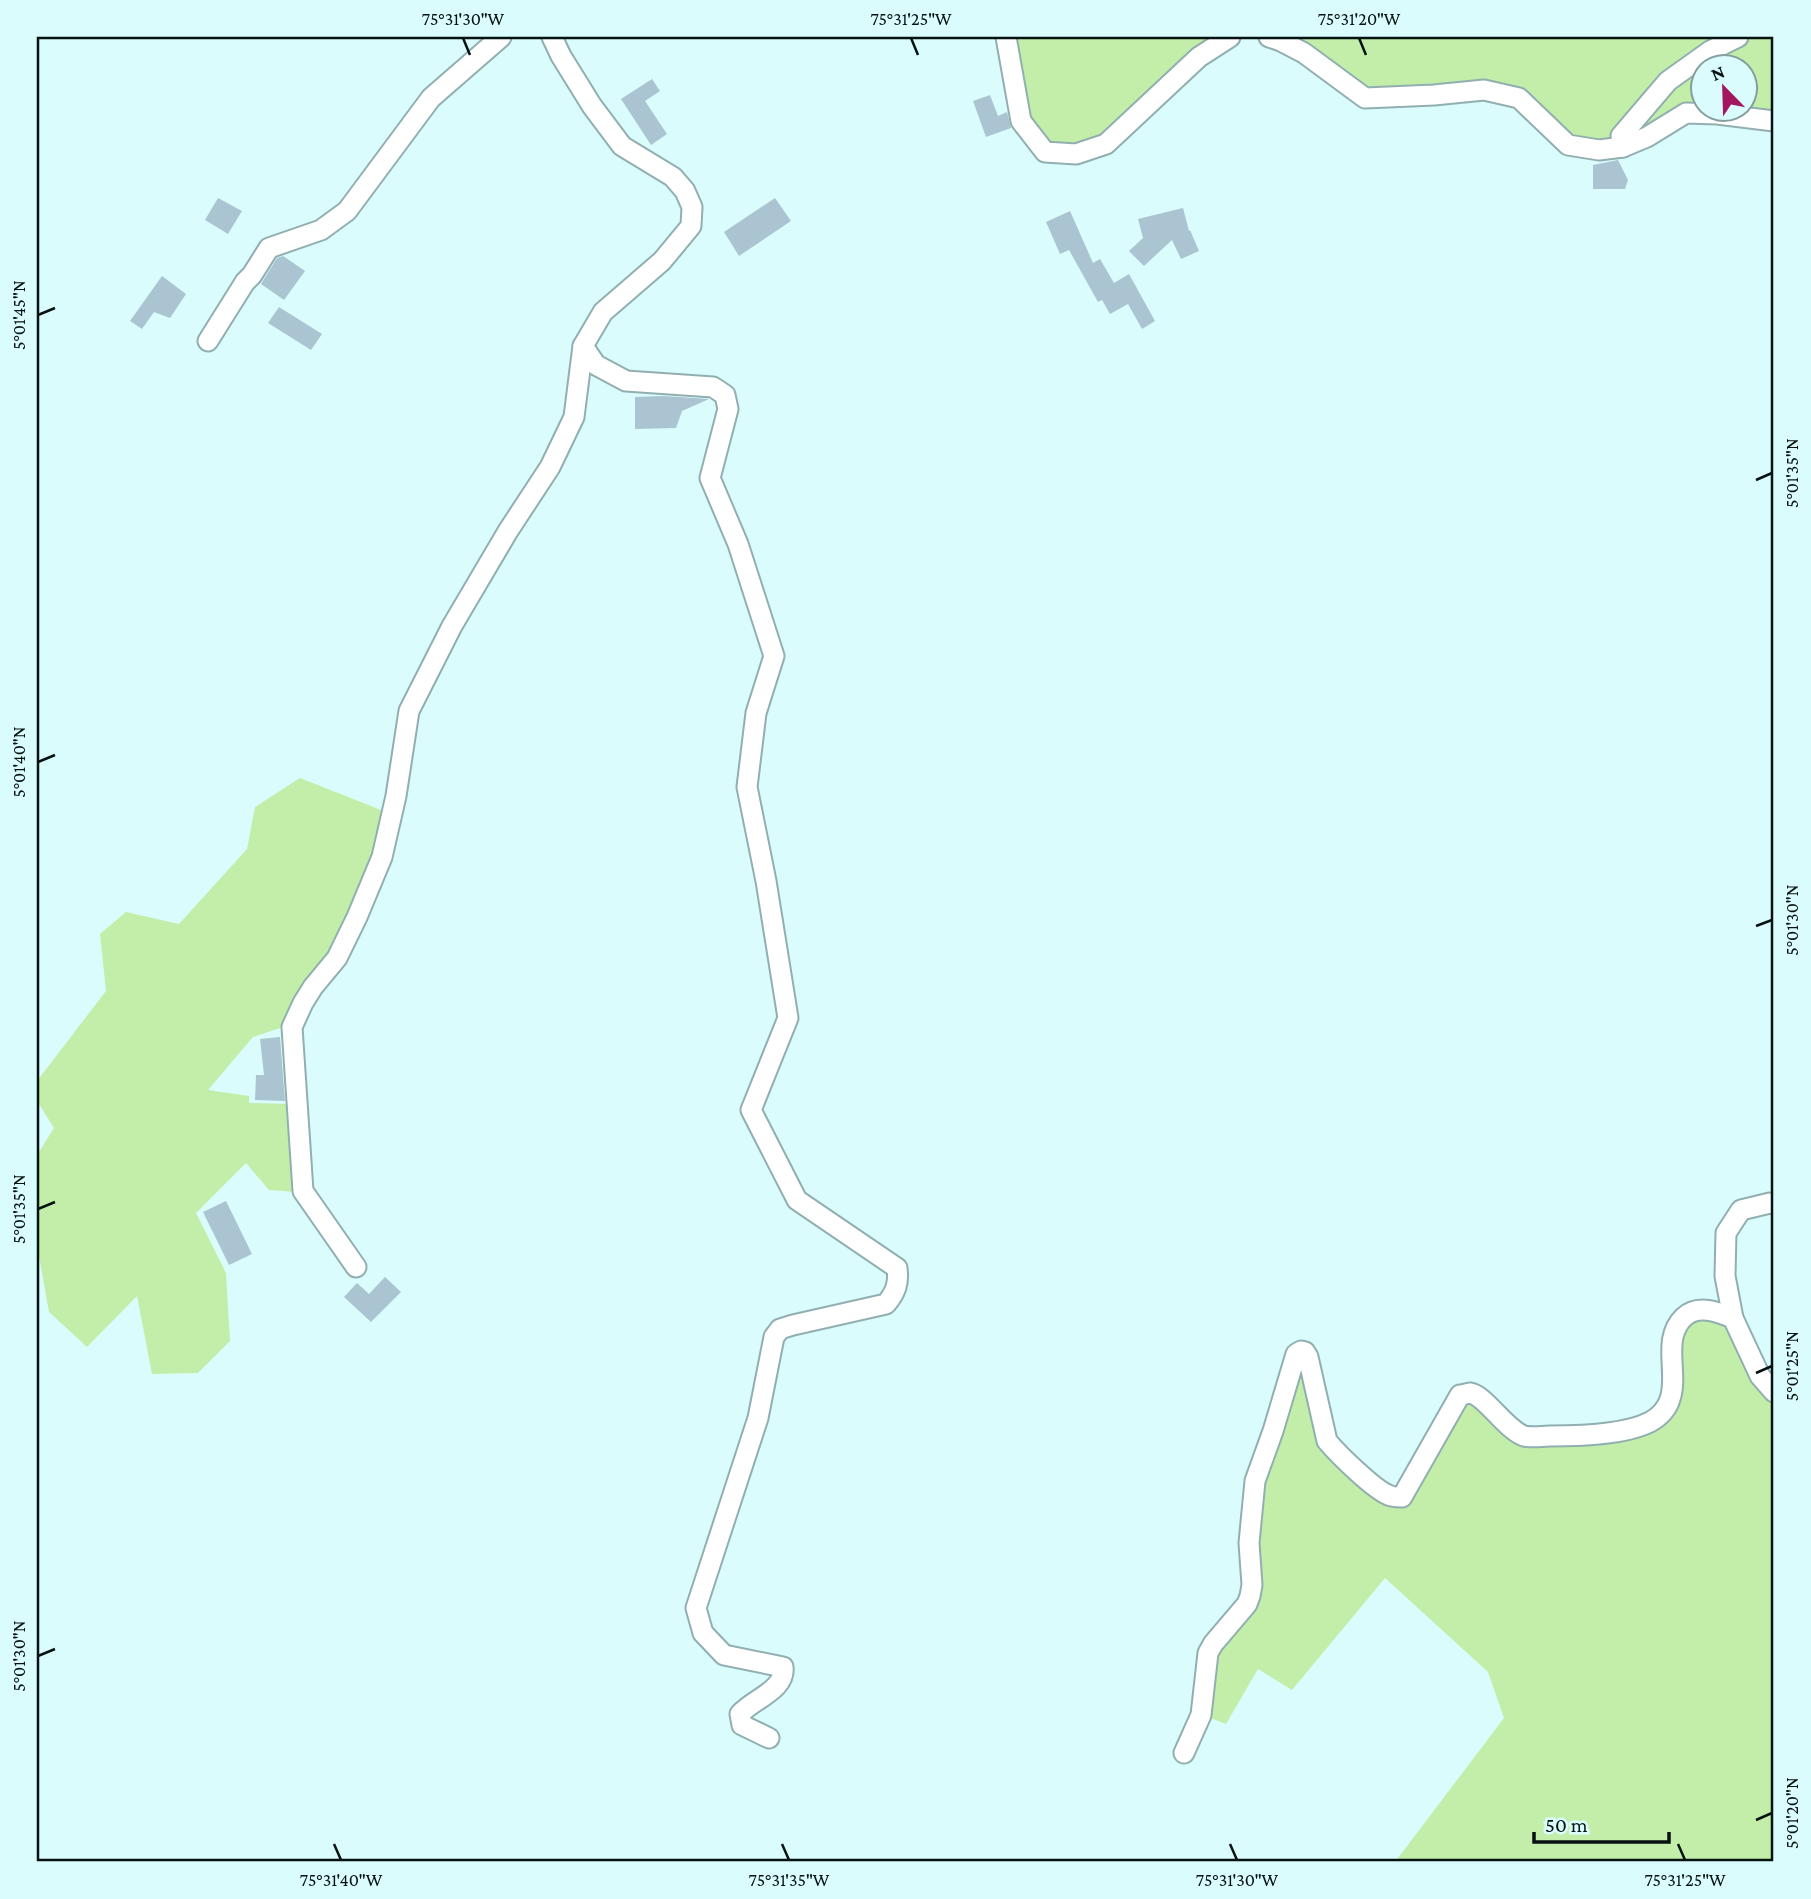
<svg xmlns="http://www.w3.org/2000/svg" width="1811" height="1899" font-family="'Crimson Pro',serif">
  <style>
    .green { fill: #c2eea9 }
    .building { fill: #aac4d1 }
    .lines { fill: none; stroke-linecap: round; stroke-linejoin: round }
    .minor-casing { stroke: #91afb0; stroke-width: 23 }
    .minor { stroke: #fff; stroke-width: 19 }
    .ticks { fill: none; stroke: #071213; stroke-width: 2.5 }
    .neatline { fill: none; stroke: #071213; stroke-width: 2.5 }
    .ticks-label { font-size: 18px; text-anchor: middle; fill: #071213 }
  </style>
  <rect width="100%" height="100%" fill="#dbfcfc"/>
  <g class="green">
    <path d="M 1013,37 L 1219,37 L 1104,137 L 1076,147 L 1048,145 L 1028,118 Z"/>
    <path d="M 1288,37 L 1774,37 L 1774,114 L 1744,108 L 1744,66 L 1702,66 L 1702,107 L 1615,141 L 1571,139 L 1522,92 L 1368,91 Z"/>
    <path d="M 300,778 L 386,812 L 376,856 L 332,955 L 286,1026 L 253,1037 L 208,1090 L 249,1096 L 249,1103 L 290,1104 L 296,1192 L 269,1190 L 246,1163 L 196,1213 L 226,1273 L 230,1341 L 198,1373 L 152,1374 L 137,1296 L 87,1347 L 49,1312 L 37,1245 L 37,1155 L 54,1128 L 37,1101 L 37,1081 L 106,991 L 100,934 L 126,912 L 179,924 L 247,849 L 255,807 Z"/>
    <path d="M 1703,1316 L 1729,1323 L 1755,1380 L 1774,1402 L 1774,1862 L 1395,1862 L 1504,1718 L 1488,1672 L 1385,1578 L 1292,1690 L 1258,1669 L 1226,1724 L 1208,1717 L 1215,1655 L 1252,1607 L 1255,1543 L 1261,1482 L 1301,1358 L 1317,1432 L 1390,1503 L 1464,1401 L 1469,1400 L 1507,1435 L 1660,1424 L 1683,1327 Z"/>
  </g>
  <g class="building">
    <path d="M 652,79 L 660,91 L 645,101 L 667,134 L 651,145 L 621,99 Z"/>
    <path d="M 990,95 L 998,116 L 1007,112 L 1011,128 L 986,137 L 973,101 Z"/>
    <path d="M 1618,160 L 1628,180 L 1625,189 L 1593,189 L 1593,165 Z"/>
    <path d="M 218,198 L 242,211 L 228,234 L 205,220 Z"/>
    <path d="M 775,198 L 791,221 L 739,256 L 724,232 Z"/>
    <path d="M 1183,208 L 1189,231 L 1190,230 L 1199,251 L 1181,259 L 1172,240 L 1144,266 L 1129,251 L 1143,238 L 1138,219 Z"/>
    <path d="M 1070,211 L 1093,263 L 1100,259 L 1114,283 L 1129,274 L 1155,321 L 1142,329 L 1128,304 L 1110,314 L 1102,300 L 1098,302 L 1069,250 L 1060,254 L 1046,222 Z"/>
    <path d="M 283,256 L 305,271 L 284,300 L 261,284 L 277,258 Z"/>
    <path d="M 162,276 L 186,294 L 170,318 L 154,312 L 142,329 L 130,321 Z"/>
    <path d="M 279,307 L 322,334 L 311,350 L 268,323 Z"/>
    <path d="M 664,396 L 709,399 L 682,411 L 676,428 L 635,429 L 635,397 Z"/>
    <path d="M 280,1037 L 285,1101 L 255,1100 L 256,1075 L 264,1075 L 260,1039 Z"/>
    <path d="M 226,1201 L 252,1254 L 229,1265 L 203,1212 Z"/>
    <path d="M 385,1277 L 401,1292 L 371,1322 L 344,1297 L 357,1283 L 369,1294 Z"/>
  </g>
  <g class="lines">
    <defs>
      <g id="minor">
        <path d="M 1006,37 L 1021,121 L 1045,152 L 1076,154 L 1106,144 L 1199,57 L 1230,37"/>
        <path d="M 1269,37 L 1281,41 L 1304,53 L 1365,98 L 1434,95 L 1484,90 L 1519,98 L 1568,145 L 1599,150 L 1623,147 L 1647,137 L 1686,113 L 1717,114 L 1774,121"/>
        <path d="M 1623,147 L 1621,136 L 1668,81 L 1710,51 L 1738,37"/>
        <path d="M 208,341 L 245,282 L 252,275 L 269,248 L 321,230 L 347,211 L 431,98 L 501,37"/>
        <path d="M 583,346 L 596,365 L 626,381 L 713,387 L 725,395 L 728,409 L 710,478 L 738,544 L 774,656 L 756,713 L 747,787 L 766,881 L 788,1018 L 751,1110 L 797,1200 L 897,1268 C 899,1283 896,1292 886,1304 L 793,1325 L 780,1329 L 774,1337 L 758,1418 L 696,1608 L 703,1633 L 724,1655 L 783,1667 C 786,1690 753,1699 740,1714 L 742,1725 L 769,1738"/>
        <path d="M 1774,1204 L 1770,1203 L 1741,1210 L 1726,1233 L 1725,1276 L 1733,1318 L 1760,1376 L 1774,1392"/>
        <path d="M 356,1267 L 303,1191 L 292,1027 L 303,1003 L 313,987 L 337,958 L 357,917 L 382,857 L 396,796 L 409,711 L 452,626 L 508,531 L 550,467 L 574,417 L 583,346 L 603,312 L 662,261 L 691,226 L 692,207 L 685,191 L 673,177 L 622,146 L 592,106 L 561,56 L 552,37"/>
        <path d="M 1184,1753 L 1201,1715 L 1208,1653 L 1213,1644 L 1247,1604 L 1250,1596 L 1252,1585 L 1249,1543 L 1255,1481 L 1273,1431 L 1296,1354 L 1301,1351 L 1305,1352 L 1308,1357 L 1327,1441 C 1337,1453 1376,1492 1391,1496 C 1392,1497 1400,1497 1402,1497 L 1460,1395 C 1462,1395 1469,1393 1470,1393 C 1485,1395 1505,1429 1524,1436 C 1532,1438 1542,1436 1550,1436 C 1579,1436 1624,1435 1650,1422 C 1659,1417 1667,1409 1670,1399 C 1679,1373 1661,1339 1684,1317 C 1698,1304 1718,1312 1733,1318"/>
      </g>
    </defs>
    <use href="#minor" class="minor-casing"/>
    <use href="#minor" class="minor"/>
  </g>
  <path class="ticks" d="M 463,38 L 470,55M 911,38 L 918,55M 1359,38 L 1366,55M 38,315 L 55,308M 1756,480 L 1772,473M 38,762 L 55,755M 1756,926 L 1772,920M 38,1209 L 55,1202M 1756,1373 L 1772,1366M 38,1656 L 55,1649M 1756,1820 L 1772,1813M 334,1844 L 341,1860M 782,1844 L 789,1860M 1230,1844 L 1237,1860M 1678,1844 L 1685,1860"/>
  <rect width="1811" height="1899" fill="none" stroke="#dbfcfc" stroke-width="77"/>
  <g transform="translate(1724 88) rotate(337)"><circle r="33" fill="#dbfcfc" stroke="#869e9f" stroke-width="2"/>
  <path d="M0-5L12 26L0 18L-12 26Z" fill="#a21760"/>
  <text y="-10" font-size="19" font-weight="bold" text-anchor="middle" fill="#071213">N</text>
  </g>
  <path d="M1534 1832v10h135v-10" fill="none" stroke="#071213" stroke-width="3.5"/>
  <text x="1545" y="1832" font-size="21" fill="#071213" stroke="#dbfcfc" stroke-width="5" paint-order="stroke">50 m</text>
  <rect x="38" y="38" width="1734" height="1822" class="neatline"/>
  <g class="ticks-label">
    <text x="463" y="25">75°31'30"W</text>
    <text x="911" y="25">75°31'25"W</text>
    <text x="1359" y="25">75°31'20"W</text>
    <text transform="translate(19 315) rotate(-90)" y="6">5°01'45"N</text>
    <text transform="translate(1792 473) rotate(-90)" y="6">5°01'35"N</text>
    <text transform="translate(19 762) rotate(-90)" y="6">5°01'40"N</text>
    <text transform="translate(1792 920) rotate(-90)" y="6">5°01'30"N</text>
    <text transform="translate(19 1209) rotate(-90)" y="6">5°01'35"N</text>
    <text transform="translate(1792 1366) rotate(-90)" y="6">5°01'25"N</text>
    <text transform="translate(19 1656) rotate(-90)" y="6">5°01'30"N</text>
    <text transform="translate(1792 1813) rotate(-90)" y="6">5°01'20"N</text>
    <text x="341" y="1886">75°31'40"W</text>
    <text x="789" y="1886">75°31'35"W</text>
    <text x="1237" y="1886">75°31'30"W</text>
    <text x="1685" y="1886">75°31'25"W</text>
  </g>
</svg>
